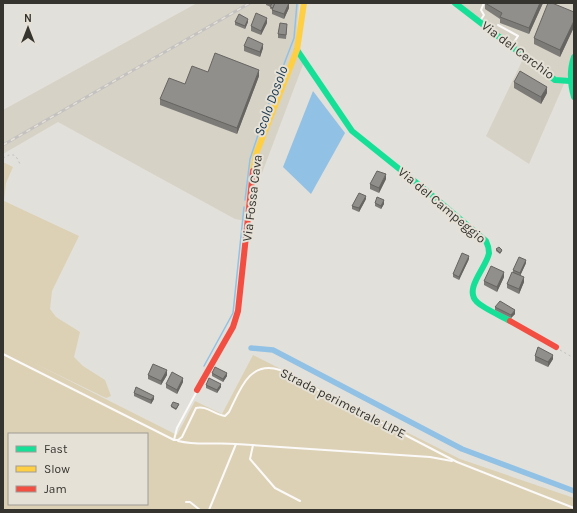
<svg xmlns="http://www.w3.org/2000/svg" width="577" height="513" font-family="Karla,sans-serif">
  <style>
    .built { fill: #d7d2c6 }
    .green { fill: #dcd1b5; fill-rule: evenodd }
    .water { fill: #91c1e5 }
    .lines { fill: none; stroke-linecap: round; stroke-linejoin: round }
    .stream { stroke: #91c1e5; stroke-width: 1.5 }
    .canal { stroke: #91c1e5; stroke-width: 5.5 }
    .path { stroke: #c1c0bf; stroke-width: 1; stroke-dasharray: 2 3; stroke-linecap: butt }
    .lane { stroke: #fbfaf9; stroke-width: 2 }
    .fast { stroke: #16e098; stroke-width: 6 }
    .slow { stroke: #ffcf43; stroke-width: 6 }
    .jam { stroke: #f24e42; stroke-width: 6 }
    .rail-casing { stroke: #c3c2c0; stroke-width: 3 }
    .rail { stroke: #e6e1d7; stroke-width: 1.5; stroke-dasharray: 4.5; stroke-linecap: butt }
    .wall { fill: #7d7b78 }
    .shaded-wall { fill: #666461 }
    .building { fill: #918f8b; stroke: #666461 }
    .labels { text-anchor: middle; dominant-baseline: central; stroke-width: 4; stroke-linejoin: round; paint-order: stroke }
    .street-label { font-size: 13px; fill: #35342f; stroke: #e6e1d7 }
    .water-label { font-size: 14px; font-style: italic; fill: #16354b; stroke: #e6e1d7 }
  </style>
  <rect width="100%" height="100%" fill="#e2e0da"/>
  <g class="built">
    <path d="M 197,3 L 299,3 L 296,39 L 304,62 L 262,173 L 250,174 L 246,221 L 235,219 L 58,122 L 3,154 L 3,110 Z"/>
    <path d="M 450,3 L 574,3 L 574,61 L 529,164 L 486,136 L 523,59 Z"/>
  </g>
  <path class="green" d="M 3,162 L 13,167 L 6,183 L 4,201 L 79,236 L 52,291 L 50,309 L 56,317 L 80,332 L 74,357 L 83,366 L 105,380 L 111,396 L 106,398 L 34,363 L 177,435 L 195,401 L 222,414 L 253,355 L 460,459 L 574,498 L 574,510 L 3,510 ZM 9,434 L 147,434 L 147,504 L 9,504 Z"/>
  <path class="water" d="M 313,91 L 345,133 L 311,194 L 283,167 Z"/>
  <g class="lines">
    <g class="stream">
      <path d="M 245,200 L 250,159 L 265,114 L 294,38 L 297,3"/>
      <path d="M 204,366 L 233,313 L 244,207"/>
    </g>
    <path class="canal" d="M 251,348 L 273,350 L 462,449 L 574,491"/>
    <g class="path">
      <path d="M 3,158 L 9,155 L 14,155 L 17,158 L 20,164"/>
      <path d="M 560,350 L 574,358"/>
    </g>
    <g class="lane">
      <path d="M 480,21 L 484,15 L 481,10 L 484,3"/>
      <path d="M 498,25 L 518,36 L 512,45"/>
      <path d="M 3,354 L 174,440"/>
      <path d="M 197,391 L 177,428 L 174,440 L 178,440 L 182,437 L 196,408 C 206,405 215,415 225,416 L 229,412 C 240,390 249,360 280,370 L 457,462"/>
      <path d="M 178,441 C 199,446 216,442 236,444 L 209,510"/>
      <path d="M 236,444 L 430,457 L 452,461"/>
      <path d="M 253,445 L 250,459 L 275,488 L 300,501"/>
      <path d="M 457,462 L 574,508"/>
      <path d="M 186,502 L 190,502 L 200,510"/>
    </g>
    <g class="fast">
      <path d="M 455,3 L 555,80 L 570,81"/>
      <path d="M 297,50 L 352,131 L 428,192 L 486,241 C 488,245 489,248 489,253 C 487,267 463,289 477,302 C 483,308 501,316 510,321"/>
      <path d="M 574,57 C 569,71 570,83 574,97"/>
    </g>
    <path class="slow" d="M 253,171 L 256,154 L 297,50 L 304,3"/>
    <g class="jam">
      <path d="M 510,321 L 556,347"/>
      <path d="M 197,390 L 233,327 L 238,311 L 253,171"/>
    </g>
    <defs>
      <path id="rail" d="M 3,145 L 250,3"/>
    </defs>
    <use href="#rail" class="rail-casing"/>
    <use href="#rail" class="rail"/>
  </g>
  <g class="wall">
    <path d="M 266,3 L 289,3 L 289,8 L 284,19 L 272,14 L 272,9 L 270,9 L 271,7 L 266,5 Z"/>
    <path d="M 485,3 L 543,3 L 529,34 L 500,23 L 500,19 L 485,9 Z"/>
    <path d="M 574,12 L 574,27 L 560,57 L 534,44 L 534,38 Z"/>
    <path d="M 235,22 L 248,22 L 245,29 L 235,25 Z"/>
    <path d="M 267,23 L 261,35 L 251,31 L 251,26 Z"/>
    <path d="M 287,27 L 286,39 L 278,38 L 278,34 Z"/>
    <path d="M 244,46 L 263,48 L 260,57 L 244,51 Z"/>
    <path d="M 208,72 L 259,76 L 237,134 L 160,105 L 160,99 Z"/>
    <path d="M 514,82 L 547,93 L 541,104 L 514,88 Z"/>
    <path d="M 386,179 L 379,193 L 370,189 L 370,184 Z"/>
    <path d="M 366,199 L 359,212 L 352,209 L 352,206 Z"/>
    <path d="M 375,203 L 384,204 L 381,209 L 375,206 Z"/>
    <path d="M 496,249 L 502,251 L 500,254 L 496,251 Z"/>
    <path d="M 469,259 L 459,280 L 453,277 L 453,274 Z"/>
    <path d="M 526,263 L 520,276 L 524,282 L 519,294 L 507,288 L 507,284 L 513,273 L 513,270 Z"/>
    <path d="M 504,277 L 497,292 L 484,285 L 484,281 Z"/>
    <path d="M 495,307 L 515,314 L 511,318 L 495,310 Z"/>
    <path d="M 535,356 L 553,359 L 548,367 L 535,361 Z"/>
    <path d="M 212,373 L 227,376 L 223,382 L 212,376 Z"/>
    <path d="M 148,375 L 167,375 L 161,385 L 148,379 Z"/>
    <path d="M 183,382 L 177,394 L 166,388 L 166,384 Z"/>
    <path d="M 206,385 L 221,387 L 217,393 L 206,388 Z"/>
    <path d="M 134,393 L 154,399 L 151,404 L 134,396 Z"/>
    <path d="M 179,405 L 176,410 L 171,407 L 171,406 Z"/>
  </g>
  <g class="shaded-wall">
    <path d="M 289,3 L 289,8 L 284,19 L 284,14 Z"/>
    <path d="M 540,3 L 543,3 L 529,34 L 529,28 Z"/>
    <path d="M 267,18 L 267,23 L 261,35 L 261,31 Z"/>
    <path d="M 248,19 L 248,22 L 245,29 L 245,26 Z"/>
    <path d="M 574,21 L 574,27 L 560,57 L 560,50 Z"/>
    <path d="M 263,44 L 263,48 L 260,57 L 260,52 Z"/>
    <path d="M 259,70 L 259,76 L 237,134 L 237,128 Z"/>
    <path d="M 547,87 L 547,93 L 541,104 L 541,97 Z"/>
    <path d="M 386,174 L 386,179 L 379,193 L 379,188 Z"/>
    <path d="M 366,196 L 366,199 L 359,212 L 359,208 Z"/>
    <path d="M 384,200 L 384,204 L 381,209 L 381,206 Z"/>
    <path d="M 469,256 L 469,259 L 459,280 L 459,277 Z"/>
    <path d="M 526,260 L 526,263 L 520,276 L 520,273 Z"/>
    <path d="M 504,272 L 504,277 L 497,292 L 497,287 Z"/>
    <path d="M 524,277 L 524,282 L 519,294 L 519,289 Z"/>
    <path d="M 515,310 L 515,314 L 511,318 L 511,315 Z"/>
    <path d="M 553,355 L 553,359 L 548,367 L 548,362 Z"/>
    <path d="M 167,370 L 167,375 L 161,385 L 161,381 Z"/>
    <path d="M 227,373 L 227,376 L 223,382 L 223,379 Z"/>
    <path d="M 183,378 L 183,382 L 177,394 L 177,390 Z"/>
    <path d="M 221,384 L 221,387 L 217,393 L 217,390 Z"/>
    <path d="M 154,396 L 154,399 L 151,404 L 151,400 Z"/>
  </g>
  <g class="building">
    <path d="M 272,3 L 275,3 L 273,8 L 270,7 Z"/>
    <path d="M 275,3 L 289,3 L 284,14 L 272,10 Z"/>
    <path d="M 485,3 L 540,3 L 529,28 L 500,17 L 502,13 Z"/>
    <path d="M 548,3 L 552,3 L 574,12 L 574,21 L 560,50 L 534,38 Z"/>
    <path d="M 256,13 L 267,18 L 261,31 L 251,26 Z"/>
    <path d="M 239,14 L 248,19 L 245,26 L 235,22 Z"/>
    <path d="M 280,23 L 287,24 L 286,35 L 278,34 Z"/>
    <path d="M 248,37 L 263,44 L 260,52 L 244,46 Z"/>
    <path d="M 215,53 L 259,70 L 237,128 L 160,99 L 169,78 L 185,84 L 192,66 L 208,72 Z"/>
    <path d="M 520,71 L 547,87 L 541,97 L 514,82 Z"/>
    <path d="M 377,171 L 386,174 L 379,188 L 370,184 Z"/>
    <path d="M 359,193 L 366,196 L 359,208 L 352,206 Z"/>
    <path d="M 377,197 L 384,200 L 381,206 L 375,203 Z"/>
    <path d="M 499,247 L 502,250 L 500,253 L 496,249 Z"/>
    <path d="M 462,253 L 469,256 L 459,277 L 453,274 Z"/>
    <path d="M 519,257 L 526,260 L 520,273 L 513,270 Z"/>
    <path d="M 491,266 L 504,272 L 497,287 L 484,281 Z"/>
    <path d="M 512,272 L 524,277 L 519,289 L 507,284 Z"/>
    <path d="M 500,301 L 515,310 L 511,315 L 495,307 Z"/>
    <path d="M 538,347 L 553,355 L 548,362 L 535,356 Z"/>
    <path d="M 153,364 L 167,370 L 161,381 L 148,375 Z"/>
    <path d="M 215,367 L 227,373 L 223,379 L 212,373 Z"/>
    <path d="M 172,372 L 183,378 L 177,390 L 166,384 Z"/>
    <path d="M 209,378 L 221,384 L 217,390 L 206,385 Z"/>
    <path d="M 136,387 L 154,396 L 151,400 L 134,393 Z"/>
    <path d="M 173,402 L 179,404 L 176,409 L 171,406 Z"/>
  </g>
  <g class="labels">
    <g class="street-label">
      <text transform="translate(518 50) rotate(37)">Via del Cerchio</text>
      <text transform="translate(252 198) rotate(-83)">Via Fossa Cava</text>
      <text transform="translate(442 205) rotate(40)">Via del Campeggio</text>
      <text transform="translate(343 403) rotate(27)">Strada perimetrale LIPE</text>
    </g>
    <g class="water-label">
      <text transform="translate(271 101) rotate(-70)">Scolo Dosolo</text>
    </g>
  </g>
  <rect width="577" height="513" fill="none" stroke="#35342f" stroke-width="8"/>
  <rect x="8" y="433" width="140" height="72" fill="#e6e1d7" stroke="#9f9c94"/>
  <rect x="16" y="446" width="20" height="6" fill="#16e098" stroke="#9f9c94"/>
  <text x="44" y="453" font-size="12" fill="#35342f">Fast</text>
  <rect x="16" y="466" width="20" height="6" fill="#ffcf43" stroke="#9f9c94"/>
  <text x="44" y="473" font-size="12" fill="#35342f">Slow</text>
  <rect x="16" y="486" width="20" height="6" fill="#f24e42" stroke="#9f9c94"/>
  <text x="44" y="493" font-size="12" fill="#35342f">Jam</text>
  <g transform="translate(28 28)" stroke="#e6e1d7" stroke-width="3" paint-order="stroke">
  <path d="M0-3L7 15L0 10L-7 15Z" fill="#35342f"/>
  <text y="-6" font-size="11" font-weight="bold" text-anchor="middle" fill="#35342f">N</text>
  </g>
</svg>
